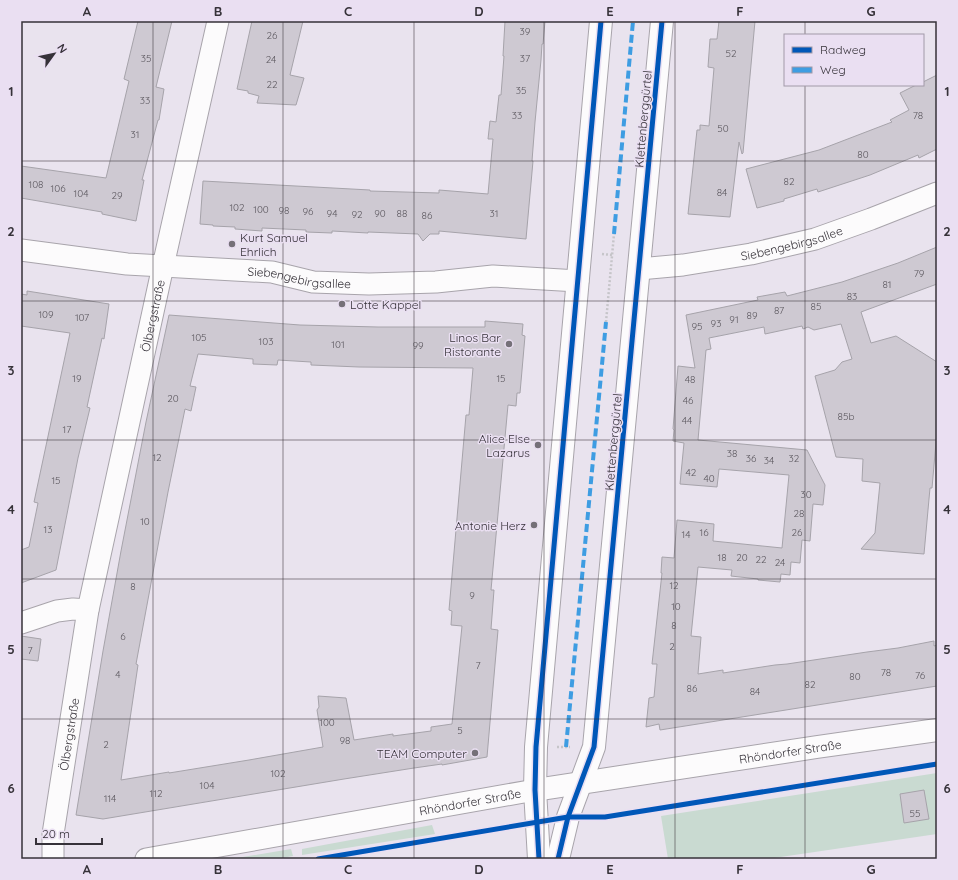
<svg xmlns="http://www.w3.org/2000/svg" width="958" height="880" font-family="Quicksand,sans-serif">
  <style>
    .green { fill: #c9dad1 }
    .building { fill: #cec9d2; stroke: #a6a3aa; fill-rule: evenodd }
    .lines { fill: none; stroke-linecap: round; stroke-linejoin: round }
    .street-casing { stroke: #a8a4ab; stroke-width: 23 }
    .secondary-casing { stroke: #a8a4ab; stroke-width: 24 }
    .path { stroke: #c6c5c9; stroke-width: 2.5; stroke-dasharray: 2 2; stroke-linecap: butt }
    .street { stroke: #fcfbfc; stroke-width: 21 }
    .secondary { stroke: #fcfbfc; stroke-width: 22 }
    .quiet { stroke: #3e9de2; stroke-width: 4; stroke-dasharray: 8 4; stroke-linecap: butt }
    .cycleway-casing { stroke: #eadff2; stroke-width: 8 }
    .cycleway { stroke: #0057b8; stroke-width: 5 }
    .grid { fill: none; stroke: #363239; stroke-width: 1; stroke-opacity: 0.55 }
    .poi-dot { fill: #757078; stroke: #eadff2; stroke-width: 1.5 }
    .labels { text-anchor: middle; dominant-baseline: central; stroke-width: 3; stroke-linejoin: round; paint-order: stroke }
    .number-label { font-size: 10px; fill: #5c585f }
    .street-label { font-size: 12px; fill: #363239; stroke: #eadff2 }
    .poi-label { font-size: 12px; fill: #363239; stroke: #eadff2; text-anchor: end }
    .neatline { fill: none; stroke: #363239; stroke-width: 1.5 }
    .grid-label { font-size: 13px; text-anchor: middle; font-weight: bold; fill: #363239 }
  </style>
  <rect width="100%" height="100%" fill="#e9e3ee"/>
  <g class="green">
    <path d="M 937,773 L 937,834 L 767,859 L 668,859 L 661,816 Z"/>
    <path d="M 432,825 L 435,834 L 302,855 L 302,849 Z"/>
    <path d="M 291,849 L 293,856 L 277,859 L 231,859 Z"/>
  </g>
  <g class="building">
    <path d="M 138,21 L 172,21 L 156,87 L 164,89 L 159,120 L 158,120 L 142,180 L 144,180 L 136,221 L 102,214 L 102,212 L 21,198 L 21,166 L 106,178 L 129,81 L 124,79 Z"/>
    <path d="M 252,21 L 303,21 L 290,75 L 304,78 L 296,105 L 257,103 L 259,96 L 248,93 L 248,91 L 237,89 Z"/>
    <path d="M 505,21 L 545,21 L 543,44 L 542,44 L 541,60 L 535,122 L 532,161 L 533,161 L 526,239 L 439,231 L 439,234 L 430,234 L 423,241 L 418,234 L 368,232 L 368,233 L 332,231 L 332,233 L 306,232 L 306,230 L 262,228 L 262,231 L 235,229 L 235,227 L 213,226 L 213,225 L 200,224 L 203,181 L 370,190 L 370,191 L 439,193 L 439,190 L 488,194 L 493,139 L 488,139 L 490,121 L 496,122 L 499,95 L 501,95 L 504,56 L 503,56 Z"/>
    <path d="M 719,21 L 755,21 L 743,153 L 742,154 L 739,142 L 730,217 L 688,214 L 697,130 L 700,130 L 700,125 L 709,126 L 714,68 L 708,67 L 710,39 L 717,39 Z"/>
    <path d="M 937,75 L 937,149 L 919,158 L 918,155 L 870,175 L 818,192 L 817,189 L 784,199 L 784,201 L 757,208 L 746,169 L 819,150 L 892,122 L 890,120 L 909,110 L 900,93 L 916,85 L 923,85 L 923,82 Z"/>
    <path d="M 937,247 L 937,284 L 861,312 L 871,343 L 896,336 L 937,362 L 937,431 L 932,488 L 930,488 L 924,554 L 861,549 L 875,533 L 880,483 L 862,481 L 863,459 L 836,457 L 815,376 L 835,370 L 842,362 L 852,359 L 841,324 L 814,330 L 808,327 L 803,329 L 802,326 L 765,334 L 764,327 L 709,338 L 711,349 L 706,350 L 698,440 L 807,450 L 825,485 L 823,505 L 813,504 L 810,541 L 802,540 L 800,563 L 791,562 L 790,575 L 781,574 L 780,582 L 758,580 L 758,579 L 731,576 L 732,570 L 698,567 L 691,636 L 701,637 L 698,674 L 723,670 L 723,673 L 775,665 L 787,664 L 867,652 L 898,648 L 934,641 L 934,646 L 937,645 L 937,686 L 660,730 L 659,724 L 646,727 L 649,698 L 654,697 L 657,664 L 652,664 L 662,573 L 661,573 L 662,557 L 674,558 L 677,520 L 714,524 L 713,541 L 782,548 L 789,475 L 719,469 L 717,487 L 680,484 L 684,443 L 673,441 L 674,430 L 673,429 L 678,366 L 695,368 L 686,315 L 758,300 L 757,297 L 785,292 L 787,296 L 842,282 L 898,263 Z"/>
    <path d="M 27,291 L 109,304 L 104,339 L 102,338 L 87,407 L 90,408 L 78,458 L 56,570 L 21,583 L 21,550 L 29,547 L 38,503 L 34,502 L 70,333 L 21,326 L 21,294 L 27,295 Z"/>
    <path d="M 169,315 L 300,325 L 378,327 L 485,327 L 485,321 L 523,324 L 522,335 L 525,336 L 520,393 L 517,393 L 516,406 L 508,405 L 491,590 L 494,590 L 491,629 L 498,630 L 487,757 L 442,765 L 442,764 L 414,768 L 344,779 L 103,819 L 76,815 L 103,651 L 121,551 L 146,422 ZM 198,354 L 253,359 L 253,364 L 277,365 L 278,360 L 311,362 L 311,365 L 359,367 L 473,368 L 469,415 L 466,415 L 449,610 L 452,611 L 451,625 L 462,626 L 452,724 L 431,727 L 431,731 L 393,736 L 393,734 L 354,740 L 346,698 L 318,696 L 319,707 L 317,710 L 323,747 L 249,760 L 169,773 L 169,772 L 121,780 L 138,665 L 136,664 L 168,492 L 185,409 L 191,411 L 196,387 L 190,386 Z"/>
    <path d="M 21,636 L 41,639 L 38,661 L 21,659 Z"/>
    <path d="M 924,790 L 929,819 L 904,823 L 900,794 Z"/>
  </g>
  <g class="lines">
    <defs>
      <g id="street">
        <path id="s1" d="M 21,250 L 127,264 L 272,272 L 313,282 L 369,284 L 436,282 L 493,276 L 578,281"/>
        <path id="s2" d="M 639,269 L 683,265 L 751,254 L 815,239 L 871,219 L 937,193"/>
        <path d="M 21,623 L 57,611 L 73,609 L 88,610"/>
        <path id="s3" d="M 53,859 L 53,834 L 88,610 L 163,266 L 218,21"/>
        <path id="s4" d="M 146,859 L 535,790"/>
      </g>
      <g id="secondary">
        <path id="s5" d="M 535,790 L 817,747 L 937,730"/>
        <path d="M 539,859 L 535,790 L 536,747 L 601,21"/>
        <path d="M 558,859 L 568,817 L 594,747 L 662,21"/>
      </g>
    </defs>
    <use href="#street" class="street-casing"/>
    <use href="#secondary" class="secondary-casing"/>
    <g class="path">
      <path d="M 602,254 L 612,255"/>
      <path d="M 606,322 L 614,234"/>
      <path d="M 557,747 L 570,747"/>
      <path d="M 318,859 L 513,827"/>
    </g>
    <use href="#street" class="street"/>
    <use href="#secondary" class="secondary"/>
    <g class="quiet">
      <path d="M 614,234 L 633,21"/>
      <path d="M 566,747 L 606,322"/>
    </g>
    <defs>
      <g id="cycleway">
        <path d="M 318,859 L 568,817 L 605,817 L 937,764"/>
        <path d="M 539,859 L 535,790 L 536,747 L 601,21"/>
        <path d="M 558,859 L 568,817 L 594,747 L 662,21"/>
      </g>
    </defs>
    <use href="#cycleway" class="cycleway-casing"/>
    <use href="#cycleway" class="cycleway"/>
  </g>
  <path class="grid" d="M 153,21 L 153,859M 283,21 L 283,859M 414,21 L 414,859M 544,21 L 544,859M 675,21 L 675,859M 805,21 L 805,35M 805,85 L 805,859M 21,161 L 937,161M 21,301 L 937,301M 21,440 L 937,440M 21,579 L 937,579M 21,719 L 937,719"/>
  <g class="poi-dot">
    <circle cx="232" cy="244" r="4"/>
    <circle cx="342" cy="304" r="4"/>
    <circle cx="509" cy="344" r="4"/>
    <circle cx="538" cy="445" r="4"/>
    <circle cx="534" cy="525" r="4"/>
    <circle cx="475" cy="753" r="4"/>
  </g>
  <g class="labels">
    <g class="number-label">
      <text x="525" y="31">39</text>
      <text x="272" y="35">26</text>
      <text x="731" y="53">52</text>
      <text x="146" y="58">35</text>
      <text x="525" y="58">37</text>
      <text x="271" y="59">24</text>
      <text x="272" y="84">22</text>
      <text x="521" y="90">35</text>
      <text x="145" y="100">33</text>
      <text x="517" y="115">33</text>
      <text x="918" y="115">78</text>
      <text x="723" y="128">50</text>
      <text x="135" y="134">31</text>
      <text x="863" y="154">80</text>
      <text x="789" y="181">82</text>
      <text x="36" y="184">108</text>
      <text x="58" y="188">106</text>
      <text x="722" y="192">84</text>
      <text x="81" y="193">104</text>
      <text x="117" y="195">29</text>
      <text x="237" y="207">102</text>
      <text x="261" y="209">100</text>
      <text x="284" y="210">98</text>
      <text x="308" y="211">96</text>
      <text x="332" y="213">94</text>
      <text x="380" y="213">90</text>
      <text x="402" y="213">88</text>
      <text x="494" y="213">31</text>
      <text x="357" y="214">92</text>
      <text x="427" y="215">86</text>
      <text x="919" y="273">79</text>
      <text x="887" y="284">81</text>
      <text x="852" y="296">83</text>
      <text x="816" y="306">85</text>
      <text x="779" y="310">87</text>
      <text x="46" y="314">109</text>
      <text x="752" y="315">89</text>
      <text x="82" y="317">107</text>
      <text x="734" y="319">91</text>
      <text x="716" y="323">93</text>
      <text x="697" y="326">95</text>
      <text x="199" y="337">105</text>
      <text x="266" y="341">103</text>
      <text x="338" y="344">101</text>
      <text x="418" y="345">99</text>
      <text x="77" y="378">19</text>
      <text x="501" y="378">15</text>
      <text x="690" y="379">48</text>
      <text x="173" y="398">20</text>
      <text x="688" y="400">46</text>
      <text x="846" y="416">85b</text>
      <text x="687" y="420">44</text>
      <text x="67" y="429">17</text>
      <text x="732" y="453">38</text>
      <text x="157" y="457">12</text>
      <text x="751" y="458">36</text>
      <text x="794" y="458">32</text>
      <text x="769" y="460">34</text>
      <text x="691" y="472">42</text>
      <text x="709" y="478">40</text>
      <text x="56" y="480">15</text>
      <text x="806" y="494">30</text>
      <text x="799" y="513">28</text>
      <text x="145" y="521">10</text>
      <text x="48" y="529">13</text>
      <text x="704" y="532">16</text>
      <text x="797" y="532">26</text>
      <text x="686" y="534">14</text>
      <text x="722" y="557">18</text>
      <text x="742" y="557">20</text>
      <text x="761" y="559">22</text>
      <text x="780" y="562">24</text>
      <text x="674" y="585">12</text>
      <text x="133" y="586">8</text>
      <text x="472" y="595">9</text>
      <text x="676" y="606">10</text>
      <text x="674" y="625">8</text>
      <text x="123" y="636">6</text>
      <text x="672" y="646">2</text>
      <text x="30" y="650">7</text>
      <text x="478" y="665">7</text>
      <text x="886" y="672">78</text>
      <text x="118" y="674">4</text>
      <text x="920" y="675">76</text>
      <text x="855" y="676">80</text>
      <text x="810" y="684">82</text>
      <text x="692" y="688">86</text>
      <text x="755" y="691">84</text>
      <text x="327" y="722">100</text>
      <text x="460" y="730">5</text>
      <text x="345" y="740">98</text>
      <text x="106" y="744">2</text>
      <text x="278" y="773">102</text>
      <text x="207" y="785">104</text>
      <text x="156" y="793">112</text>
      <text x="110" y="798">114</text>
      <text x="915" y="813">55</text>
    </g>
    <g class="street-label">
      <text transform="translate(643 119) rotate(-85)">Klettenberggürtel</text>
      <text stroke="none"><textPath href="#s2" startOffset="155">Siebengebirgsallee</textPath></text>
      <text stroke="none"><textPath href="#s1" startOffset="280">Siebengebirgsallee</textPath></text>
      <text stroke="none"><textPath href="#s3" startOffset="553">Ölbergstraße</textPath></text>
      <text transform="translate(613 442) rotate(-85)">Klettenberggürtel</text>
      <text stroke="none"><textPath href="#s3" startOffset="126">Ölbergstraße</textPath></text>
      <text stroke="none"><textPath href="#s5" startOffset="258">Rhöndorfer Straße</textPath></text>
      <text stroke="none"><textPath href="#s4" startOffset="329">Rhöndorfer Straße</textPath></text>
    </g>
    <g class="poi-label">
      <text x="240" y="237" text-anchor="start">Kurt Samuel<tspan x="240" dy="14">Ehrlich</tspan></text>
      <text x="350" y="304" text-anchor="start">Lotte Kappel</text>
      <text x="501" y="337">Linos Bar<tspan x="501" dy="14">Ristorante</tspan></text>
      <text x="530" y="438">Alice Else<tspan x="530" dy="14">Lazarus</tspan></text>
      <text x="526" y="525">Antonie Herz</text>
      <text x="467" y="753">TEAM Computer</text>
    </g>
  </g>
  <rect width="958" height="880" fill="none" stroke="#eadff2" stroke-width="44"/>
  <rect x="784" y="34" width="140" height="52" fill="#eadff2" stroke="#a29aa8"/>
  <rect x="792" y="47" width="20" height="6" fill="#0057b8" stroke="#a29aa8"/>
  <text x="820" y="54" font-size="12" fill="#363239">Radweg</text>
  <rect x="792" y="67" width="20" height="6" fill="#3e9de2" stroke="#a29aa8"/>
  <text x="820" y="74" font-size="12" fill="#363239">Weg</text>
  <g transform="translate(54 54) rotate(57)" stroke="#eadff2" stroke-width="3" paint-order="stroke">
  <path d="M0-3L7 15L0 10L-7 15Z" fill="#363239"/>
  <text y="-6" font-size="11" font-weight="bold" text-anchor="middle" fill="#363239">N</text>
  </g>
  <path d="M36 838v6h66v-6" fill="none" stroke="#363239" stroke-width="2"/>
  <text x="42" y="838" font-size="12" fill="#363239" stroke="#eadff2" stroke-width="3" paint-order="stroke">20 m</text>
  <rect x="22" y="22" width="914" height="836" class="neatline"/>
  <g class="grid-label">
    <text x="87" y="16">A</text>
    <text x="218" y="16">B</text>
    <text x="348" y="16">C</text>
    <text x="479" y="16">D</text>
    <text x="610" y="16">E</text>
    <text x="740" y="16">F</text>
    <text x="871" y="16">G</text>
    <text x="11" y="96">1</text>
    <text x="947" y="96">1</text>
    <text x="11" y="236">2</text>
    <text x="947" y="236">2</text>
    <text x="11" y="375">3</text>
    <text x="947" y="375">3</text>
    <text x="11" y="514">4</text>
    <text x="947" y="514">4</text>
    <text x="11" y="654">5</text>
    <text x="947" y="654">5</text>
    <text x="11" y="793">6</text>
    <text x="947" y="793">6</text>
    <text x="87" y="874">A</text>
    <text x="218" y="874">B</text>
    <text x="348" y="874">C</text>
    <text x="479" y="874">D</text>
    <text x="610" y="874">E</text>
    <text x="740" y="874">F</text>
    <text x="871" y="874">G</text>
  </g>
</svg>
